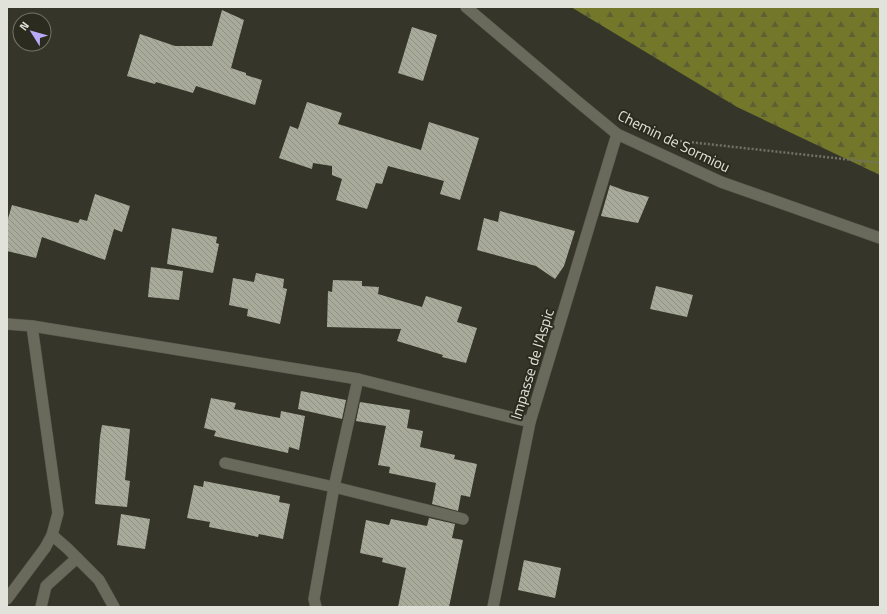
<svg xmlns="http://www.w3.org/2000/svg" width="887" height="614" font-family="'Titillium Web',sans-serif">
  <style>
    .forest { fill: url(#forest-firs) }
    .building { fill: url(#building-back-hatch) }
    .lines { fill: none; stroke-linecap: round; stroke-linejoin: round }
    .service-casing { stroke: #545549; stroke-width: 12 }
    .minor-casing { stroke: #545549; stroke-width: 12 }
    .path { stroke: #727368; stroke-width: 2.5; stroke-dasharray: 2 2; stroke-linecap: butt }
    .service { stroke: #696a5b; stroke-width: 11 }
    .minor { stroke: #696a5b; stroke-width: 11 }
    .labels { text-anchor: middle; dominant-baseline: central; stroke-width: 4; stroke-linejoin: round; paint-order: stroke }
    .street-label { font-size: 15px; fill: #e1e2da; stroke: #2b2c1f }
  </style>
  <defs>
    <pattern id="forest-firs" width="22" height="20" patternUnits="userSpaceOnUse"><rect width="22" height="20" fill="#727729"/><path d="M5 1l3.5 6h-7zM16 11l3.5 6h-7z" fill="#5d6034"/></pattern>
    <pattern id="building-back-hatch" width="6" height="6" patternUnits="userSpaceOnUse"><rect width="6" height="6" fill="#a8aa9a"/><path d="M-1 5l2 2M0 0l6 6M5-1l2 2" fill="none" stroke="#8f9084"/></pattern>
  </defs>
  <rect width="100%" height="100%" fill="#353629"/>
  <path class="forest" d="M 571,7 L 880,7 L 880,175 L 737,107 Z"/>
  <g class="building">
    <path d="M 222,10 L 244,20 L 231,68 L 246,73 L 246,75 L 262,80 L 255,105 L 196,86 L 193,93 L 156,82 L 155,84 L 127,76 L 140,34 L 175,46 L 212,46 Z"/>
    <path d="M 412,27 L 437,35 L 423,81 L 398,73 Z"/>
    <path d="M 307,102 L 342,113 L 338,124 L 421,150 L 429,122 L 479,138 L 460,200 L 440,194 L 444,181 L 388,166 L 382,184 L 376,183 L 367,209 L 336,200 L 342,179 L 332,175 L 332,166 L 313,163 L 312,169 L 279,158 L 290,126 L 298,129 Z"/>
    <path d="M 610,185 L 626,191 L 649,197 L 638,223 L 601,216 Z"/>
    <path d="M 95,194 L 130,206 L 122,232 L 114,229 L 105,260 L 42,237 L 36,258 L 7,251 L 7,222 L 12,205 L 78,223 L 80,219 L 87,221 Z"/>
    <path d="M 500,211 L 575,231 L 564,266 L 555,279 L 536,266 L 477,250 L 484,218 L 498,222 Z"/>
    <path d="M 172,228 L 217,237 L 216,243 L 219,244 L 213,273 L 167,264 Z"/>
    <path d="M 151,267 L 183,271 L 179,300 L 148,297 Z"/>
    <path d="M 256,273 L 284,279 L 283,288 L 287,289 L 280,324 L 247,316 L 248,309 L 229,305 L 233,278 L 254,282 Z"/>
    <path d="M 333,280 L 362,281 L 362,286 L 379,287 L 378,294 L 422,307 L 426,296 L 462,307 L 457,322 L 477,328 L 466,363 L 442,357 L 443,355 L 397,341 L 401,329 L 327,327 L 328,291 L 332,292 Z"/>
    <path d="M 656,286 L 693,295 L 687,317 L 650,309 Z"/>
    <path d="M 301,391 L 346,400 L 342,419 L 298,409 Z"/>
    <path d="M 211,398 L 236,403 L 234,409 L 280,418 L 281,411 L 305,416 L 299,450 L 289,447 L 288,453 L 214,436 L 216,431 L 204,428 Z"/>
    <path d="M 360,402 L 410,410 L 407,428 L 423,431 L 420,447 L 455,455 L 454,459 L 477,464 L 470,497 L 461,495 L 458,511 L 432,504 L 436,483 L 389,473 L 390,467 L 378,465 L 386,426 L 356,421 Z"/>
    <path d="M 102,425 L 130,429 L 125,480 L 130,481 L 127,507 L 95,504 L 100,437 Z"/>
    <path d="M 204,481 L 280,496 L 279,502 L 290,504 L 283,539 L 259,534 L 258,537 L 209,527 L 210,522 L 187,518 L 194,485 L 203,487 Z"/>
    <path d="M 121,514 L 150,519 L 145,549 L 117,545 Z"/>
    <path d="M 429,518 L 455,524 L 452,538 L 463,540 L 449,607 L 398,607 L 406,568 L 382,562 L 383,558 L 360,553 L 366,520 L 389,525 L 391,519 L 427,526 Z"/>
    <path d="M 524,560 L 561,568 L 555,598 L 518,590 Z"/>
  </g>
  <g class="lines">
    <defs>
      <g id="service">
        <path d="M 225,463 L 334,487 L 463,519"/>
        <path d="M 52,535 L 67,548 L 99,580 L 114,607"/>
        <path d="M 7,599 L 45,548"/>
        <path d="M 41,607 L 46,586 L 77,558"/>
        <path d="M 316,607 L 314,599 L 334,487 L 358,379"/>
      </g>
      <g id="minor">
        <path d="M 466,7 L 577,101 L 617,134 L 721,182 L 880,238"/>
        <path d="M 7,324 L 32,326 L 358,379 L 530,422"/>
        <path d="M 32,326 L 58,513 L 52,535 L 45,548"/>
        <path d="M 493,607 L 530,422 L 617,134"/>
      </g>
    </defs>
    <use href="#service" class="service-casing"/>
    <use href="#minor" class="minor-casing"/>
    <path class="path" d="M 680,141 L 880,163"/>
    <use href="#service" class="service"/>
    <use href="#minor" class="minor"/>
  </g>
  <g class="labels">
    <g class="street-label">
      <text transform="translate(674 141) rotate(26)">Chemin de Sormiou</text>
      <text transform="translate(532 364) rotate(-73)">Impasse de l'Aspic</text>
    </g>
  </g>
  <rect width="887" height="614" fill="none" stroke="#e1e2da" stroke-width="16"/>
  <g transform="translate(32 32) rotate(307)"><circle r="19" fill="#2b2c1f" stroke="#74756a"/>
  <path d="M0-3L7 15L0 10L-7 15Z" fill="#b9abf7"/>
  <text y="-6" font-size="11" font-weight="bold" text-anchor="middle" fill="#e1e2da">N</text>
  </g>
</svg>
